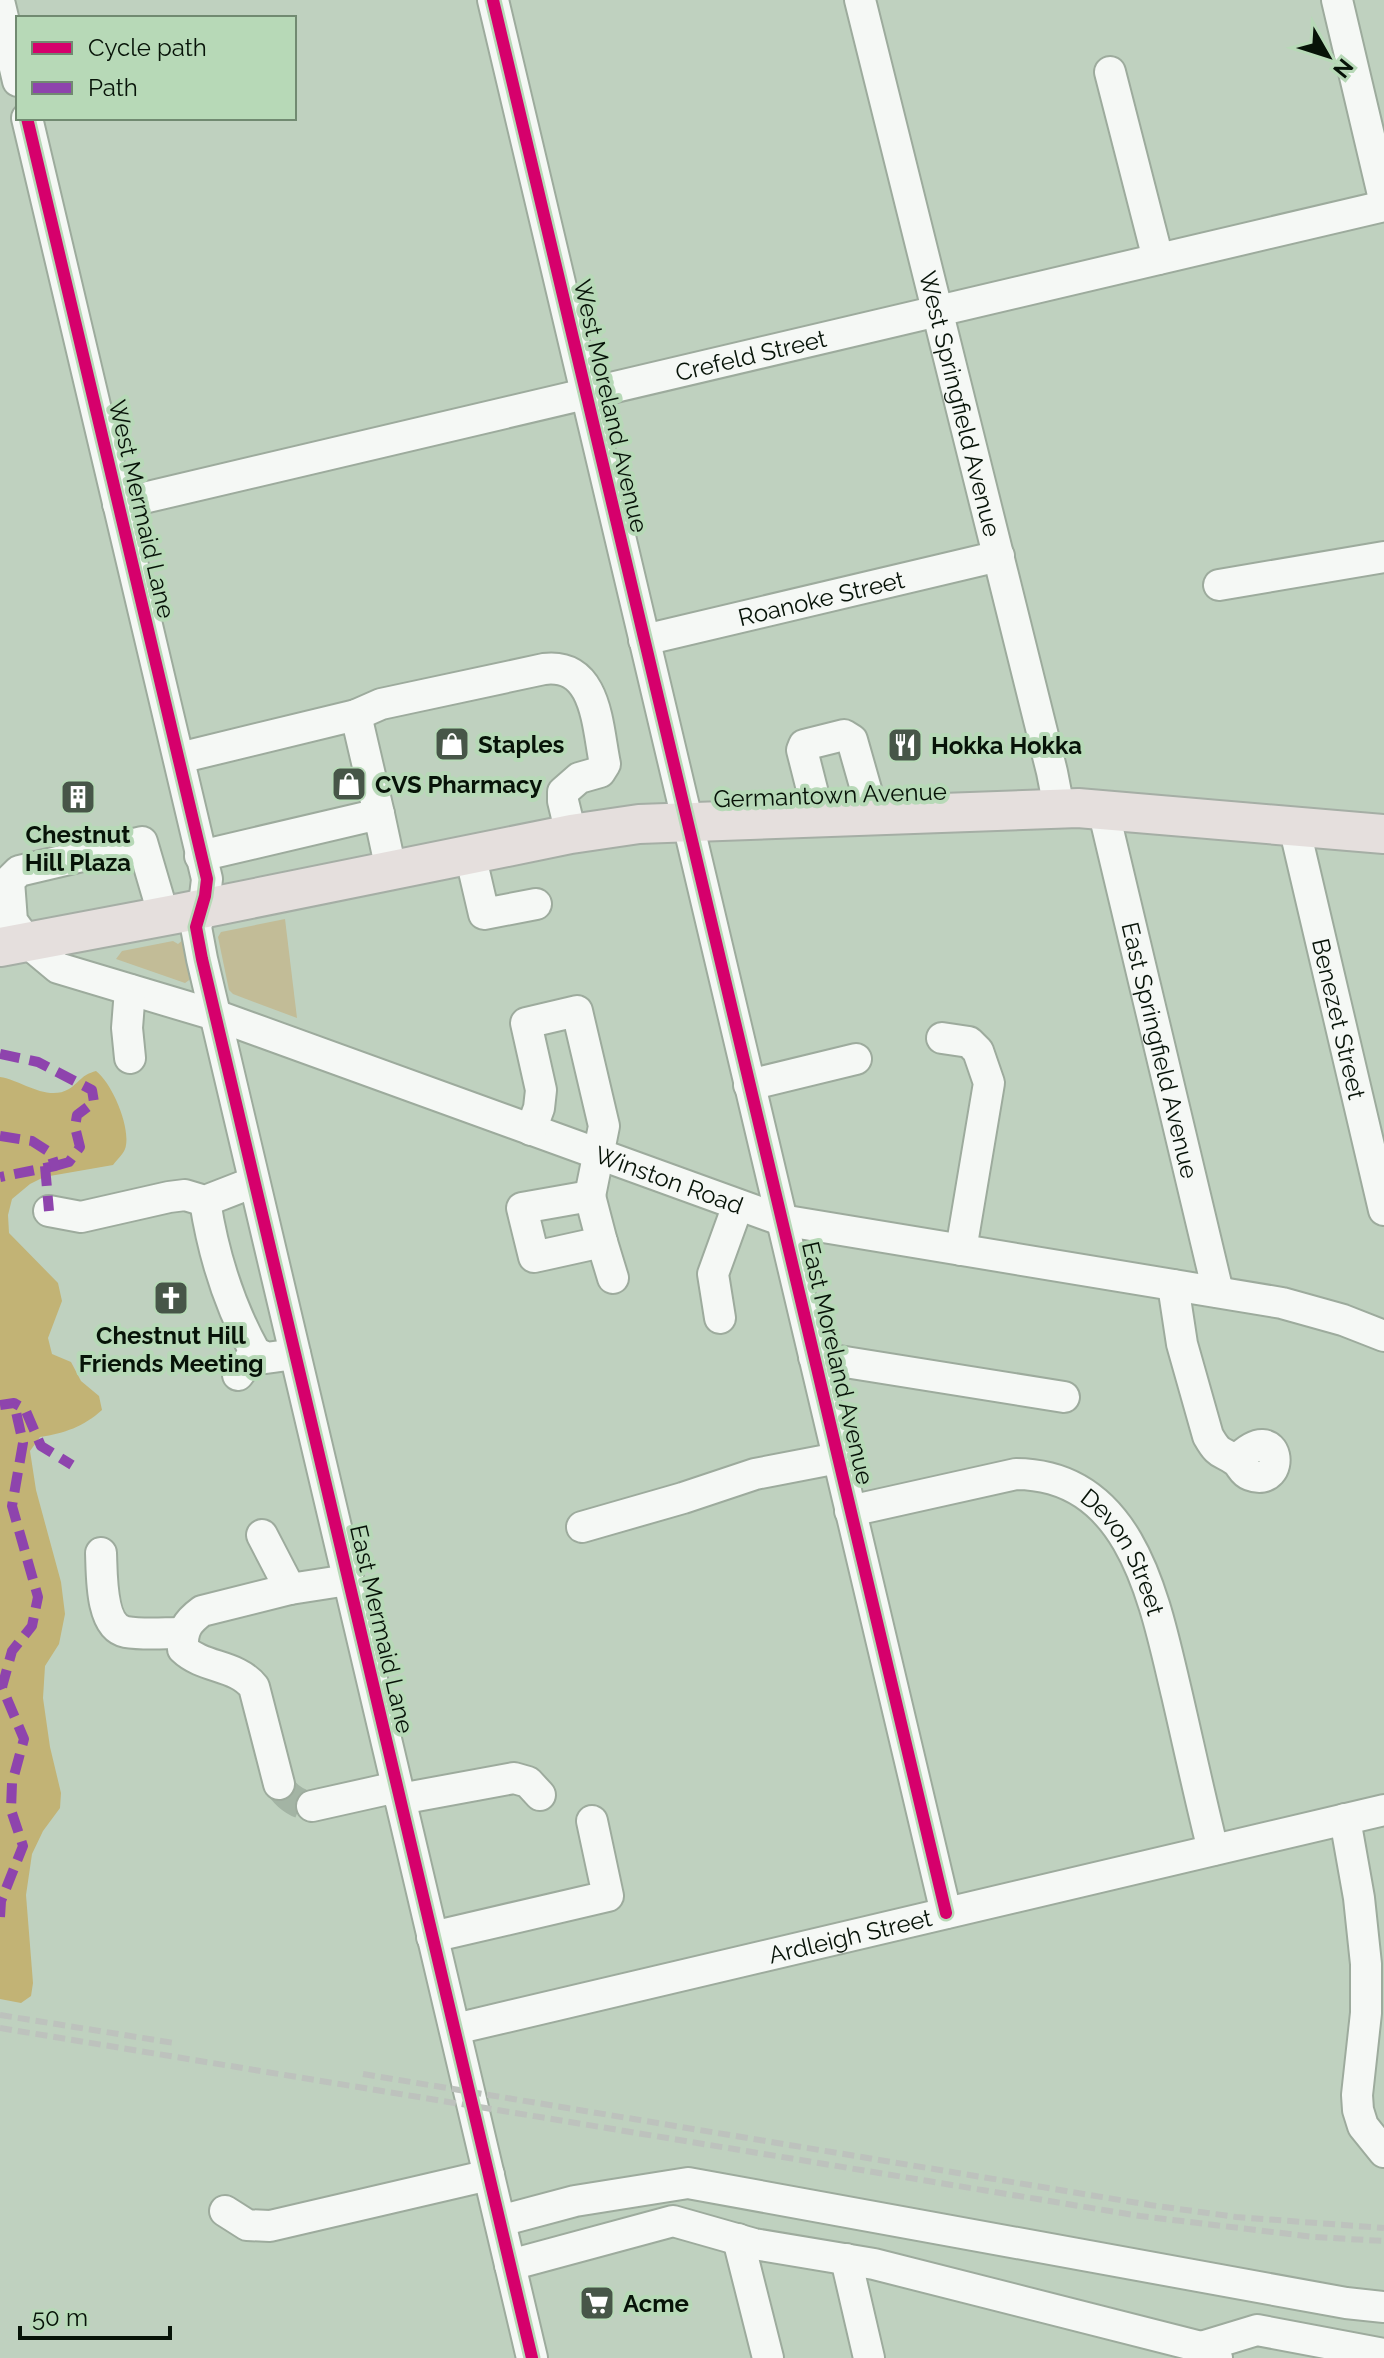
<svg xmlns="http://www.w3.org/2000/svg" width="1384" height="2358" font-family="Raleway,sans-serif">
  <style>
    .green { fill: #c2bc97 }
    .forest { fill: #c2b375 }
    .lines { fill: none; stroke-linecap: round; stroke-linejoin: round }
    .minor-tunnel { stroke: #a3b4a4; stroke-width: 30; stroke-dasharray: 30 15; stroke-linecap: butt }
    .minor-casing { stroke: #9dab9d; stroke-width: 34 }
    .major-casing { stroke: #a5aea5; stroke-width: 42 }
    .minor { stroke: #f5f8f5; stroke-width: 30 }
    .major { stroke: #e5dfdd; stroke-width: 38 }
    .rail { stroke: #bdc2bd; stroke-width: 6; stroke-dasharray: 12 6; stroke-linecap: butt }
    .quiet { stroke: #8e44ad; stroke-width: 10; stroke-dasharray: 20 10; stroke-linecap: butt }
    .cycleway-casing { stroke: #b7d9b7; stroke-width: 17 }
    .cycleway { stroke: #d6006c; stroke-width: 12 }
    .labels { text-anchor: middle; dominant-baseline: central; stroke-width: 8; stroke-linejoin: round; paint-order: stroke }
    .street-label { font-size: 24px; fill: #071308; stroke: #b7d9b7 }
    .poi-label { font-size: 24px; font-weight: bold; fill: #071308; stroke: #b7d9b7; text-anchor: start }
  </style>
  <rect width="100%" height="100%" fill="#bfd1bf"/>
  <g class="green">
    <path d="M 285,919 L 297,1018 L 233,994 L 229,990 L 218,937 L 221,932 Z"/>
    <path d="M 184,939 L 192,978 L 185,983 L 116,959 L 122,951 L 173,941 L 178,944 Z"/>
  </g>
  <path class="forest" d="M 96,1071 C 112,1083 132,1129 125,1149 C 123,1154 117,1160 113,1165 L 44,1177 L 30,1184 L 12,1199 L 8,1215 L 9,1233 L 58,1283 L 62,1301 L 48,1338 L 52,1354 L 71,1362 L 81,1381 L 99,1396 L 102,1410 C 83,1427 65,1433 40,1437 L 30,1451 L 36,1490 L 61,1582 L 65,1614 L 59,1644 L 45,1666 L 43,1698 L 50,1747 L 61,1793 L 60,1808 L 43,1831 L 32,1854 L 26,1895 L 33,1983 L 31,1996 L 21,2003 L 0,1999 L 0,1077 C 21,1080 47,1102 69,1089 C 80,1082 81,1075 96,1071 Z"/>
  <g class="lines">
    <path class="minor-tunnel" d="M 279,1784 C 285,1796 300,1806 312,1806"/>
    <defs>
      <g id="minor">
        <path d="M 493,0 L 946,1913"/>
        <path id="s1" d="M 860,0 L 1052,772 L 1059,808"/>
        <path d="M 1337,0 L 1384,199"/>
        <path d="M 0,5 L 18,81"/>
        <path d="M 1110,72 L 1158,259"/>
        <path d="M 27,118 L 207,879 L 205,896 L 196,927 L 202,959 L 532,2358"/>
        <path id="s2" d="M 118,504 L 1384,206"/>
        <path d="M 1219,585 L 1384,557"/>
        <path id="s3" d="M 644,640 L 999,556"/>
        <path d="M 356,715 L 381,704 L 544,669 C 597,663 597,725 605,764 L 600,772 L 579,778 L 563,792 L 563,801 L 571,834"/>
        <path d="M 179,758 L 356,715 L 379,814"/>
        <path id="s4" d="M 1103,809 L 1218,1292"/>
        <path d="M 819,817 L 802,750 L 804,745 L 844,735 L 852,740 L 873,814"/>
        <path id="s5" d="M 1294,826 L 1384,1210"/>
        <path d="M 470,854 L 484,914 L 536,904"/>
        <path d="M 200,856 L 379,814 L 391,870"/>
        <path id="s6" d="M 164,917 L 142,842 L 19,871 L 9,881 L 12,921 L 28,943 L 58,968 L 215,1015 L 781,1220 L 1282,1303 L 1343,1320 L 1384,1336"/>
        <path d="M 130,990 L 127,1028 L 130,1058"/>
        <path d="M 942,1038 L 969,1042 L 978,1051 L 989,1083 L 961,1250"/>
        <path d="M 749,1085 L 856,1059"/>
        <path d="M 531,1130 L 539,1108 L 541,1090 L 526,1023 L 577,1011 L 604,1126 L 590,1196"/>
        <path d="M 590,1196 L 602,1242 L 534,1257 L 522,1208 Z"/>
        <path d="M 205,1201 C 213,1253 229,1305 255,1352 L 266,1358 L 295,1354"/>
        <path d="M 49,1211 L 81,1217 L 169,1197 L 185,1195 L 205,1201 L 254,1182"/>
        <path d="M 602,1242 L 613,1278"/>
        <path d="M 1173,1285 L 1182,1344 L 1208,1436 C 1220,1457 1221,1450 1236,1461 C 1242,1466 1242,1472 1250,1475 C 1288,1490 1281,1413 1236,1461"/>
        <path d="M 720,1318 L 713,1274 L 738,1205"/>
        <path d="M 814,1357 L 1064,1397"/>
        <path d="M 238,1375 L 255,1352"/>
        <path id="s7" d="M 850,1511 L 1016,1474 C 1134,1475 1155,1604 1177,1695 C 1189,1747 1200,1798 1213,1850"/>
        <path d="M 582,1527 L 683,1498 L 755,1474 L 838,1458"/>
        <path d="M 262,1535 L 290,1589 L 348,1580"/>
        <path d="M 101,1553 C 102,1574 100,1627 126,1632 C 143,1635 164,1633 182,1633"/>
        <path d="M 279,1784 L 254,1687 C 236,1664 204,1669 183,1649 C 182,1630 187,1622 202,1611 L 290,1589"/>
        <path d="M 400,1799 L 514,1778 L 528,1782 L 540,1795"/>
        <path d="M 312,1806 L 397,1787"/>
        <path d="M 1345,1819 L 1359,1898 L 1366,1964 L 1366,2013 L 1357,2095 L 1358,2110 L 1363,2126 L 1384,2152"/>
        <path d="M 432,1937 L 608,1896 L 592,1821"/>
        <path id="s8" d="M 455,2029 L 1384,1810"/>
        <path d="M 225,2211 L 247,2225 L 270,2226 L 489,2175"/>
        <path d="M 500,2221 L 575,2201 L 688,2183 L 1346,2303 L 1384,2307"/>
        <path d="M 738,2239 L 768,2358"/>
        <path d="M 846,2259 L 869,2358"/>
        <path d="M 510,2265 L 673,2221 L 754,2244 L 874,2264 L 1201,2347 L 1217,2358"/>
        <path d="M 1201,2347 L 1257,2330 L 1384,2354"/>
      </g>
      <path id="major" d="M 0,947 L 181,913 L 571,834 L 639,824 L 1078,808 L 1384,834"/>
    </defs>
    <use href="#minor" class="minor-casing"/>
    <use href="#major" class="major-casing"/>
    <use href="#minor" class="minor"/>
    <use href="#major" class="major"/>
    <g class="rail">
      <path d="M 0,2015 L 174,2043"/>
      <path d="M 0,2028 L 1140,2216 L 1314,2237 L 1384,2241"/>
      <path d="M 363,2074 L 1150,2205 L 1236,2217 L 1384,2228"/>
    </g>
    <g class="quiet">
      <path d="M 0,1054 L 38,1062 L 92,1090 L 94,1102 L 77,1115 L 75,1127 L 80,1147 L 69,1162 L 55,1166"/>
      <path d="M 0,1136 L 32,1141 L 51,1153 L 55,1166 L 0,1177"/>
      <path d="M 45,1166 L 49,1211"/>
      <path d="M 0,1405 L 14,1403 L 25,1409 L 41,1446 L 72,1465"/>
      <path d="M 0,1917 L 1,1901 L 23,1846 L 11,1810 L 12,1783 L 24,1739 L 2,1687 L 12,1651 L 32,1626 L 38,1597 L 12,1506 L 23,1443 L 14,1403"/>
    </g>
    <defs>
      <g id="cycleway">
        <path d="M 493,0 L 946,1913"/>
        <path d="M 27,118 L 207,879 L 205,896 L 196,927 L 202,959 L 532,2358"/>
      </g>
    </defs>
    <use href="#cycleway" class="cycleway-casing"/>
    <use href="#cycleway" class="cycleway"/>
  </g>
  <defs>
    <symbol id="shop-square" viewBox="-11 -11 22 22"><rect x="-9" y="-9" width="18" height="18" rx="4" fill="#475648" stroke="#b7d9b7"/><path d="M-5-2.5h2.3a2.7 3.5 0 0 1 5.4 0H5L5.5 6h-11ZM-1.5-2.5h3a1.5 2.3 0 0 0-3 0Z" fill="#fff"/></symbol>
    <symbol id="restaurant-square" viewBox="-11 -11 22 22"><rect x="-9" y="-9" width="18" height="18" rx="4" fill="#475648" stroke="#b7d9b7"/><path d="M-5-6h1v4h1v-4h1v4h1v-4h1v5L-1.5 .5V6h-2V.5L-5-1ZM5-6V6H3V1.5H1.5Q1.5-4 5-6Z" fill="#fff"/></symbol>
    <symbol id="building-square" viewBox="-11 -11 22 22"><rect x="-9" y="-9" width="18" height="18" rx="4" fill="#475648" stroke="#b7d9b7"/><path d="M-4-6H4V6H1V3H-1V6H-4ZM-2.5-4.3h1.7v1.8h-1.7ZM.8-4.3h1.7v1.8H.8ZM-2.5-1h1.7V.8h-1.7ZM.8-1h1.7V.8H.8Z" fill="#fff"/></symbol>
    <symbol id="church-square" viewBox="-11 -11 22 22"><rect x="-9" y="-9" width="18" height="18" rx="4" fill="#475648" stroke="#b7d9b7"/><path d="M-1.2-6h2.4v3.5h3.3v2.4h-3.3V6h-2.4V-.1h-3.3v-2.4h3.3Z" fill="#fff"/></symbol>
    <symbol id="supermarket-square" viewBox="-11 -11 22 22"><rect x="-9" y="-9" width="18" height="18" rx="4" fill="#475648" stroke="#b7d9b7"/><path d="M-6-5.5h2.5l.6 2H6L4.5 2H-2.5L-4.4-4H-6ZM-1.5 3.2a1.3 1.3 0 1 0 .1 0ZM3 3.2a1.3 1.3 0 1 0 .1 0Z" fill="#fff"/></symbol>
  </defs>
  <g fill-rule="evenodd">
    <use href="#shop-square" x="432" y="724" width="40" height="40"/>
    <use href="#restaurant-square" x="885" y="725" width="40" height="40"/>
    <use href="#shop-square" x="329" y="764" width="40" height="40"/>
    <use href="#building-square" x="58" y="777" width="40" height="40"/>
    <use href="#church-square" x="151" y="1278" width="40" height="40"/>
    <use href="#supermarket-square" x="577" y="2283" width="40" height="40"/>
  </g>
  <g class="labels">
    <g class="street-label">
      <text stroke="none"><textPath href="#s2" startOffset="650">Crefeld Street</textPath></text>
      <text stroke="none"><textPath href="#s1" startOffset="416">West Springfield Avenue</textPath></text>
      <text transform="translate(611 406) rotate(77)">West Moreland Avenue</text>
      <text transform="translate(142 509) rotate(77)">West Mermaid Lane</text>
      <text stroke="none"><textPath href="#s3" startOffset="182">Roanoke Street</textPath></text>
      <text transform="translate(830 795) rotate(-2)">Germantown Avenue</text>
      <text stroke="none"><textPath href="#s5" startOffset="198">Benezet Street</textPath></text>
      <text stroke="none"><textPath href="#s4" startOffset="248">East Springfield Avenue</textPath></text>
      <text stroke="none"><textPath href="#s6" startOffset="972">Winston Road</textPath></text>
      <text transform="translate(838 1363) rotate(77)">East Moreland Avenue</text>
      <text stroke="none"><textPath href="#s7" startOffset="314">Devon Street</textPath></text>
      <text transform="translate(382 1629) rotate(77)">East Mermaid Lane</text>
      <text stroke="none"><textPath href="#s8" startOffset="406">Ardleigh Street</textPath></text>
    </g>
    <g class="poi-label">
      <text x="478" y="744">Staples</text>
      <text x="931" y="745">Hokka Hokka</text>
      <text x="375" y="784">CVS Pharmacy</text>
      <text x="78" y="834" text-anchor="middle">Chestnut<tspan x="78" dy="28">Hill Plaza</tspan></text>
      <text x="171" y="1335" text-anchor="middle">Chestnut Hill<tspan x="171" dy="28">Friends Meeting</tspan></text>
      <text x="623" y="2303">Acme</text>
    </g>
  </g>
  <rect x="16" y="16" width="280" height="104" fill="#b7d9b7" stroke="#718a71" stroke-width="2"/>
  <rect x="32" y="42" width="40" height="12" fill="#d6006c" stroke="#718a71" stroke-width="2"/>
  <text x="88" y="56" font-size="24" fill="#071308">Cycle path</text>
  <rect x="32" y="82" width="40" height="12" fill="#8e44ad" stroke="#718a71" stroke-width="2"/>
  <text x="88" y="96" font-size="24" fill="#071308">Path</text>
  <g transform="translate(1328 56) rotate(129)" stroke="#b7d9b7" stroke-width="6" paint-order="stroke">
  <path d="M0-6L14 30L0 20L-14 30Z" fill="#071308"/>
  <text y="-12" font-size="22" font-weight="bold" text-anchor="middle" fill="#071308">N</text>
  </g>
  <path d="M20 2326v12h150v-12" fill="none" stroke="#071308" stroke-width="4"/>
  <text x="32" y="2326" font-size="24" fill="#071308" stroke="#b7d9b7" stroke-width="6" paint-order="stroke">50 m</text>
</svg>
